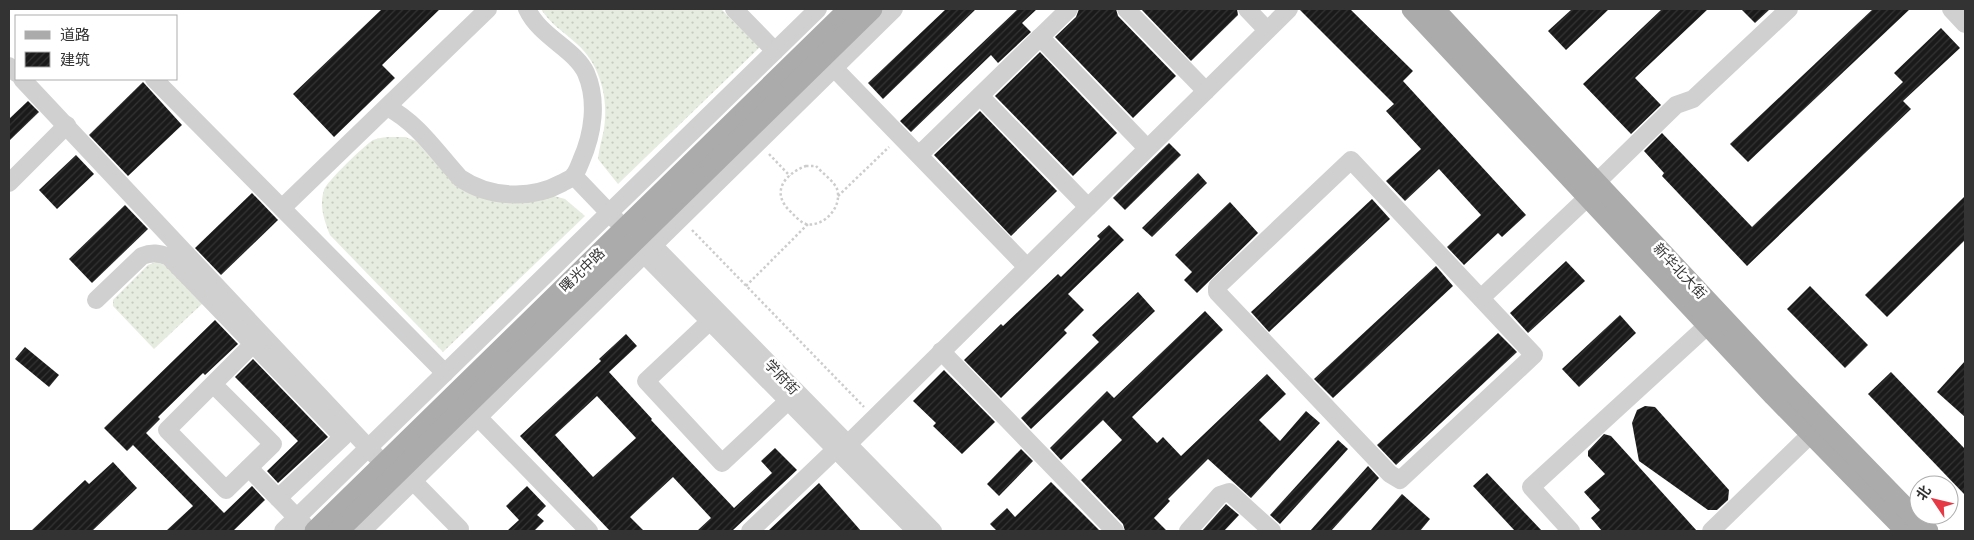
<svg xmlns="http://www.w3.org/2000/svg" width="1974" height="540" font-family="Ubuntu,'Noto Sans SC',sans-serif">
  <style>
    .grass { fill: url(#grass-dots) }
    .building { fill: url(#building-hatch); fill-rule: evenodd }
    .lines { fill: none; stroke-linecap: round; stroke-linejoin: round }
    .path { stroke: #cdcdcd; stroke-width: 2.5; stroke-dasharray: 2.5 2.5; stroke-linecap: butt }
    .minor { stroke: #d0d0d0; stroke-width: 18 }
    .major { stroke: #ababab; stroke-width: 21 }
    .labels { text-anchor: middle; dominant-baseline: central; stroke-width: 5; stroke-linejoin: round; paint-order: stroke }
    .street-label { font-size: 14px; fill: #333; stroke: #fff }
  </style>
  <defs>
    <pattern id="grass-dots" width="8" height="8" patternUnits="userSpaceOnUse" patternTransform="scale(1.25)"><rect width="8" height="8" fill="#e6ecdf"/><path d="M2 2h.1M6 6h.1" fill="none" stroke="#c6cbc0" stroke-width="1.8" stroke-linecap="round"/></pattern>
    <pattern id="building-hatch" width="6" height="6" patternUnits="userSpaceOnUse" patternTransform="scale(1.25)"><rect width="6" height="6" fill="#1a1a1a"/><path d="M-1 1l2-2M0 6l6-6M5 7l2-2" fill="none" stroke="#333"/></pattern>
  </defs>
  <rect width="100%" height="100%" fill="#fff"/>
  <g class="grass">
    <path d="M 541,9 L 721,9 L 760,47 L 618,184 L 598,159 C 599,149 602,139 604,129 C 609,99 600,64 577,44 C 564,32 550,24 541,9 Z"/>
    <path d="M 405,137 L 416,141 L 440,168 L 460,187 L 554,196 L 565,199 L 585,216 L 443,352 L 330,235 C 324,220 319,206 324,190 C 326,182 366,144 373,140 C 383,136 394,137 405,137 Z"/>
    <path d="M 156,262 L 167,266 L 203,303 L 154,349 L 113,306 L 113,300 L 148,265 Z"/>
  </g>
  <g class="building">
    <path d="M 382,9 L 440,9 L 382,65 L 395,78 L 334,137 L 293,94 Z"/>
    <path d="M 946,9 L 976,9 L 883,99 L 868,83 Z"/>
    <path d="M 1018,9 L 1037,9 L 1022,23 L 1031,32 L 998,63 L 991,55 L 911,132 L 900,121 Z"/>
    <path d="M 1079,9 L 1116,9 L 1118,16 L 1176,76 L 1133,118 L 1055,37 L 1076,17 Z"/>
    <path d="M 1141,9 L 1237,9 L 1238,15 L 1191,61 Z"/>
    <path d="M 1299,9 L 1350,9 L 1413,71 L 1403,81 L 1526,215 L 1502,237 L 1498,233 L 1464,265 L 1447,247 L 1481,215 L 1439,169 L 1405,201 L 1386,181 L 1421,149 L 1386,111 L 1394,104 Z"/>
    <path d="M 1572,9 L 1609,9 L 1566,50 L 1548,31 Z"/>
    <path d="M 1662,9 L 1708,9 L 1635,78 L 1661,105 L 1631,134 L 1583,84 Z"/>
    <path d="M 1741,9 L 1770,9 L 1755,23 Z"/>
    <path d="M 1873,9 L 1910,9 L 1748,162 L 1730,144 Z"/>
    <path d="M 1941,28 L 1960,48 L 1903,101 L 1911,109 L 1747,266 L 1662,176 L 1664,173 L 1644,151 L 1662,133 L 1752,227 L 1903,82 L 1894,73 Z"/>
    <path d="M 1040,52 L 1117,133 L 1073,176 L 995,96 Z"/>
    <path d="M 143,82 L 182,125 L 128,176 L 89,135 Z"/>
    <path d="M 28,101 L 39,112 L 9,141 L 9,119 Z"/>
    <path d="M 980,111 L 1057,191 L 1011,236 L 934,155 Z"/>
    <path d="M 1169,143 L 1181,155 L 1125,210 L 1113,198 Z"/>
    <path d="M 76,155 L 94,174 L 57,209 L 39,190 Z"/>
    <path d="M 1198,173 L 1207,183 L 1152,237 L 1142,228 Z"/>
    <path d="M 252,193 L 278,220 L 221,275 L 195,248 Z"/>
    <path d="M 1965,196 L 1965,240 L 1887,317 L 1865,295 Z"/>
    <path d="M 1372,199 L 1390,219 L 1269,332 L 1251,312 Z"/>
    <path d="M 1230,202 L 1258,233 L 1197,293 L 1184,280 L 1192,272 L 1175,255 Z"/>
    <path d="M 125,205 L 148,229 L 92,283 L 69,259 Z"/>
    <path d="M 1109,225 L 1124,240 L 1068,294 L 1084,310 L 1064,330 L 1067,333 L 1001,398 L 964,360 L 1001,324 L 1003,326 L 1058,274 L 1061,277 L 1100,239 L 1097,236 Z"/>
    <path d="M 1566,261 L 1585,281 L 1528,333 L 1510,313 Z"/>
    <path d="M 1436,266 L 1453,286 L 1333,398 L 1314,379 Z"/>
    <path d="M 1810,286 L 1868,345 L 1845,368 L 1787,309 Z"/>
    <path d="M 1138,292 L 1155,311 L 1031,429 L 1021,418 L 1099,342 L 1092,335 Z"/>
    <path d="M 1205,311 L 1223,330 L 1132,417 L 1157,443 L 1163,437 L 1181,456 L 1267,374 L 1286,394 L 1259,420 L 1280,441 L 1306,411 L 1320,423 L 1251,498 L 1208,459 L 1168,499 L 1170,501 L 1154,518 L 1167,531 L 1125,531 L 1123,524 L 1081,480 L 1122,440 L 1103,420 L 1061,460 L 1050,448 L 1107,391 L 1114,398 Z"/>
    <path d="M 1620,315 L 1636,333 L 1579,387 L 1562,369 Z"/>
    <path d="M 215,320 L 238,344 L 205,375 L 203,373 L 158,417 L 160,419 L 146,433 L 224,513 L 252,486 L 265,500 L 233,531 L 166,531 L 193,506 L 133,445 L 127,451 L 104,428 Z"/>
    <path d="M 1498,333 L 1517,352 L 1396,465 L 1377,445 Z"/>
    <path d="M 626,334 L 637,346 L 609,372 L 652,419 L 651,420 L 734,508 L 772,473 L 761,461 L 775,448 L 797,470 L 732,531 L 697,531 L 711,518 L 673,477 L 630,517 L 644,531 L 610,531 L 520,436 L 601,361 L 599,359 ZM 597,396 L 636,438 L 593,477 L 555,435 Z"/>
    <path d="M 25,347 L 59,375 L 49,387 L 15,359 Z"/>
    <path d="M 253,359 L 328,437 L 278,483 L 267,471 L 298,441 L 235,377 Z"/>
    <path d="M 1965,361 L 1965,417 L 1937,392 Z"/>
    <path d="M 944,370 L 995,422 L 962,454 L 933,426 L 936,423 L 913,401 Z"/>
    <path d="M 1891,372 L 1965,449 L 1965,495 L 1868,394 Z"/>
    <path d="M 1645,406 L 1655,407 L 1729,490 L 1728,500 L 1717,510 L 1708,510 L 1639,461 L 1632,423 L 1637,410 Z"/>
    <path d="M 1604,434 L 1611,436 L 1697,531 L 1602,531 L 1591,518 L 1600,510 L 1584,492 L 1605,474 L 1588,456 L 1588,451 Z"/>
    <path d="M 1338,440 L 1348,449 L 1280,524 L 1270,515 Z"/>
    <path d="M 1021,449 L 1033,461 L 999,496 L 987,484 Z"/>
    <path d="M 113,462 L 137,488 L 92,531 L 31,531 L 85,480 L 89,484 Z"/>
    <path d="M 1368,466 L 1379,478 L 1331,531 L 1310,531 Z"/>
    <path d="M 1487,473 L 1542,531 L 1515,531 L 1473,486 Z"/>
    <path d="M 1051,482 L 1100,531 L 997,531 L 990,524 L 1007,508 L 1015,517 Z"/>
    <path d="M 819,483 L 861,531 L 768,531 Z"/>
    <path d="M 527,486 L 546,506 L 537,515 L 544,521 L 534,531 L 507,531 L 519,520 L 506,506 Z"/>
    <path d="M 1402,494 L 1430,519 L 1420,531 L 1370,531 Z"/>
    <path d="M 1226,504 L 1239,515 L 1224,531 L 1202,531 Z"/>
  </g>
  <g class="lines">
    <g class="path">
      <path d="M 769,154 L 790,176"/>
      <path d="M 806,166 L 816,166 C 822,173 834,181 837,189 C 843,207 823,228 806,224 C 800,222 795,216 791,212 C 770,193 784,174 806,166 Z"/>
      <path d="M 838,196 L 889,147"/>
      <path d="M 692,230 L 864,407"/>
      <path d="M 746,286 L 808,224"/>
    </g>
    <g class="minor">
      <path d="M 734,9 L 775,51"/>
      <path d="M 1126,9 L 1206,91"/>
      <path d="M 1247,9 L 1267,30"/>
      <path d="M 1951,9 L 1965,24"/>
      <path d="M 1040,37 L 1147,148"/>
      <path d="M 9,66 L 16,73"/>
      <path d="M 834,68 L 1027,267"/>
      <path d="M 22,79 L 376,456"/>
      <path d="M 154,79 L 445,373"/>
      <path d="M 980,96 L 1088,207"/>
      <path d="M 387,107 C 418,123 437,153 460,178 C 489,198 531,200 562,183 C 565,181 572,179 574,175 C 577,172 579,166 581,161 C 593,134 598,101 586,73 C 575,49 540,37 527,9"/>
      <path d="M 919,155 L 1069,9"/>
      <path d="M 1351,160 L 1534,355 L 1400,480 L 1390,474 L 1217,292 L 1217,287 Z"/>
      <path d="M 574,176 L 617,221"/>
      <path d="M 1597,182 L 1676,105 L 1693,99 L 1789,9"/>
      <path d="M 9,183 L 67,125"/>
      <path d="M 282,208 L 488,9"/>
      <path d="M 645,237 L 933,531"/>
      <path d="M 636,246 L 916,531"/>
      <path d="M 1481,298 L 1588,197"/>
      <path d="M 96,300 L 142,256 C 152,252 159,253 169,257 L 343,437 L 278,498"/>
      <path d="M 710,321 L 646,381 L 722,463 L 788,401"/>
      <path d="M 941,351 L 1115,531"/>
      <path d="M 213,384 L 273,444 L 226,490 L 167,430 L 253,344"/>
      <path d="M 471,410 L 589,531"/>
      <path d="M 848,444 L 1289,9"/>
      <path d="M 249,468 L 304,525"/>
      <path d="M 413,481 L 460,529"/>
      <path d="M 283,531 L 818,9"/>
      <path d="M 362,531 L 894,9"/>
      <path d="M 750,531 L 835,450"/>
      <path d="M 1188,531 L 1220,495 L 1229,492 L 1272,531"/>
      <path d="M 1571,531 L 1531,487 L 1708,325"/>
      <path d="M 1711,531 L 1811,434"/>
    </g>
    <g class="major">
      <path d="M 1412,9 L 1774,396 L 1906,531"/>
      <path d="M 1434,9 L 1786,385 L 1928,531"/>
      <path d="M 315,531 L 849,9"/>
      <path d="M 338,531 L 872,9"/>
    </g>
  </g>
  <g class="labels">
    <g class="street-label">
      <text transform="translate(582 270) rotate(-44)">曙光中路</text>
      <text transform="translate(1680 271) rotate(47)">新华北大街</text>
      <text transform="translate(782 377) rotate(46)">学府街</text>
    </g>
  </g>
  <rect width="1974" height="540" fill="none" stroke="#333333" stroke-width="20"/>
  <rect x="15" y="15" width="162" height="65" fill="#ffffff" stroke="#adadad"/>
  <rect x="25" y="31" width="25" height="8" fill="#ababab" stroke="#adadad"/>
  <text x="60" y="40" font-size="15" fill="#333333">道路</text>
  <rect x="25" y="52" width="25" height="15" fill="url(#building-hatch)" stroke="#adadad"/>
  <text x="60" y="65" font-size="15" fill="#333333">建筑</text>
  <g transform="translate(1934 500) rotate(305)"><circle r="24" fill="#ffffff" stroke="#adadad"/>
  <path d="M0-4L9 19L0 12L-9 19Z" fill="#e63946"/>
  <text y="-8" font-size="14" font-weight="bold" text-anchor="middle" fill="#333333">北</text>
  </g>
</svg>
